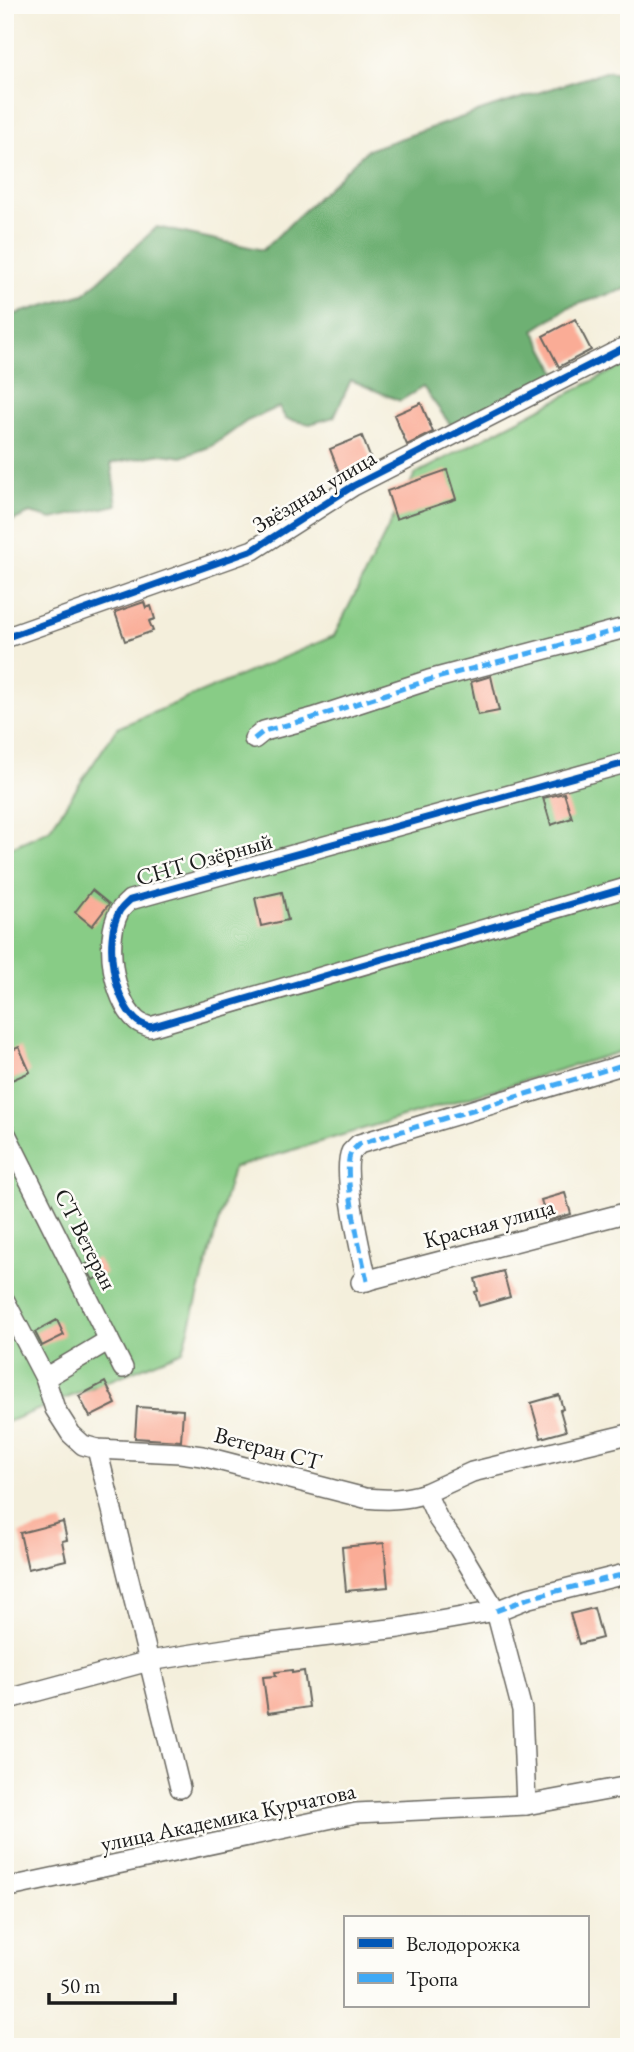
<svg xmlns="http://www.w3.org/2000/svg" width="634" height="2052" font-family="'EB Garamond',serif">
  <style>
    .green { fill: #88cc86; stroke: #527451; stroke-width: 2 }
    .forest { fill: #6eb073; stroke: #456648; stroke-width: 2 }
    .building { fill: #faac96 }
    .lines { fill: none; stroke-linecap: round; stroke-linejoin: round }
    .street-casing { stroke: #68665f; stroke-width: 22 }
    .street { stroke: #fff; stroke-width: 19 }
    .quiet { stroke: #3fa9f5; stroke-width: 5; stroke-dasharray: 10 5; stroke-linecap: butt }
    .cycleway-casing { stroke: #fdfcf7; stroke-width: 11 }
    .cycleway { stroke: #0057b8; stroke-width: 7 }
    .labels { text-anchor: middle; dominant-baseline: central; stroke-width: 5; stroke-linejoin: round; paint-order: stroke }
    .street-label { font-size: 23px; fill: #1c1c1c; stroke: #fdfcf7 }
  </style>
  <rect width="100%" height="100%" fill="#fdfcf7"/>
  <filter id="ink" filterUnits="userSpaceOnUse"><feTurbulence type="fractalNoise" baseFrequency=".0143" numOctaves="2"/><feDisplacementMap in="SourceGraphic" scale="14" xChannelSelector="R" yChannelSelector="G"/><feConvolveMatrix kernelMatrix="1 2 1 2 8 2 1 2 1" color-interpolation-filters="sRGB"/></filter>
  <filter id="wash" filterUnits="userSpaceOnUse"><feTurbulence type="fractalNoise" baseFrequency=".00686" numOctaves="4" result="noise"/><feDisplacementMap in="SourceGraphic" scale="28" xChannelSelector="R" yChannelSelector="G"/><feGaussianBlur stdDeviation="1.57" result="paint"/><feColorMatrix in="noise" values="0 0 0 0 0 0 0 0 0 0 0 0 0 0 0 0 0 1.4 0 .05"/><feComposite in="paint" operator="in"/></filter>
  <g filter="url(#wash)">
    <rect width="100%" height="100%" fill="#f4efdc"/>
    <path class="green" d="M 629,362 L 629,1049 L 233,1168 L 183,1351 L 5,1423 L 5,850 L 49,830 L 117,728 L 334,636 L 415,474 Z"/>
    <path class="forest" d="M 608,71 L 629,77 L 629,288 L 569,307 L 534,330 L 558,375 L 452,427 L 423,387 L 400,401 L 351,380 L 334,417 L 310,424 L 286,419 L 279,407 L 247,421 L 212,446 L 182,457 L 162,454 L 111,463 L 117,505 L 52,519 L 30,513 L 5,524 L 5,317 L 84,294 L 157,227 L 263,250 L 367,150 L 492,107 Z"/>
    <g id="blocks">
      <g class="building">
        <path d="M 575,319 L 591,350 L 559,367 L 543,336 Z"/>
        <path d="M 421,403 L 433,432 L 407,445 L 394,415 Z"/>
        <path d="M 362,436 L 372,462 L 341,477 L 330,449 Z"/>
        <path d="M 447,470 L 456,499 L 396,519 L 387,491 Z"/>
        <path d="M 144,602 L 146,608 L 151,606 L 155,619 L 149,621 L 153,631 L 125,641 L 115,612 Z"/>
        <path d="M 491,676 L 499,711 L 478,715 L 471,682 Z"/>
        <path d="M 564,793 L 572,818 L 551,825 L 543,798 Z"/>
        <path d="M 92,890 L 109,904 L 92,926 L 75,912 Z"/>
        <path d="M 282,892 L 288,920 L 261,926 L 255,898 Z"/>
        <path d="M 19,1047 L 30,1072 L 5,1083 L 5,1053 Z"/>
        <path d="M 565,1193 L 571,1214 L 547,1221 L 541,1200 Z"/>
        <path d="M 97,1258 L 106,1273 L 93,1280 L 85,1265 Z"/>
        <path d="M 503,1271 L 510,1297 L 479,1306 L 475,1292 L 478,1291 L 475,1279 Z"/>
        <path d="M 57,1320 L 64,1335 L 42,1346 L 35,1332 Z"/>
        <path d="M 105,1382 L 116,1404 L 90,1417 L 79,1396 Z"/>
        <path d="M 559,1395 L 563,1409 L 560,1410 L 566,1431 L 541,1438 L 531,1403 Z"/>
        <path d="M 137,1407 L 183,1410 L 181,1441 L 135,1438 Z"/>
        <path d="M 63,1522 L 67,1540 L 62,1541 L 66,1560 L 28,1569 L 20,1533 Z"/>
        <path d="M 384,1543 L 388,1587 L 346,1591 L 342,1547 Z"/>
        <path d="M 594,1608 L 602,1638 L 579,1644 L 570,1614 Z"/>
        <path d="M 292,1670 L 292,1673 L 304,1671 L 309,1707 L 268,1713 L 263,1677 L 276,1676 L 275,1672 Z"/>
      </g>
    </g>
  </g>
  <g filter="url(#ink)">
    <use href="#blocks" fill-opacity="0" stroke="#68665f" stroke-width="2"/>
    <g class="lines">
      <defs>
        <g id="street">
          <path d="M 5,638 L 253,550 L 353,486 L 629,345"/>
          <path d="M 254,739 L 264,731 L 313,718 L 429,680 L 629,627"/>
          <path d="M 629,762 L 130,900 C 126,904 121,908 119,912 C 104,940 113,999 136,1020 C 140,1024 145,1025 150,1027 L 629,887"/>
          <path d="M 5,1132 L 123,1368"/>
          <path d="M 367,1281 C 362,1256 341,1172 351,1152 C 352,1151 358,1145 359,1144 L 629,1063"/>
          <path d="M 361,1282 L 629,1212"/>
          <path d="M 5,1301 L 45,1378 L 55,1409 L 71,1434 L 83,1445 L 97,1449 L 180,1453 L 202,1456 L 365,1498 C 387,1500 405,1500 426,1493"/>
          <path d="M 45,1378 L 109,1340"/>
          <path d="M 97,1449 L 180,1788"/>
          <path d="M 5,1700 L 149,1661 L 244,1646 L 399,1628 L 496,1611 L 529,1598 L 629,1573"/>
          <path d="M 526,1805 L 522,1710 L 496,1611 L 459,1549 L 438,1519 L 426,1493 L 472,1472 L 629,1434"/>
          <path d="M 5,1888 L 356,1813 L 526,1805 L 629,1786"/>
        </g>
      </defs>
      <use href="#street" class="street-casing"/>
      <use href="#street" class="street"/>
      <g class="quiet">
        <path d="M 254,739 L 264,731 L 313,718 L 429,680 L 629,627"/>
        <path d="M 367,1281 C 362,1256 341,1172 351,1152 C 352,1151 358,1145 359,1144 L 629,1063"/>
        <path d="M 496,1611 L 529,1598 L 629,1573"/>
      </g>
      <defs>
        <g id="cycleway">
          <path d="M 5,638 L 253,550 L 353,486 L 629,345"/>
          <path d="M 629,762 L 130,900 C 126,904 121,908 119,912 C 104,940 113,999 136,1020 C 140,1024 145,1025 150,1027 L 629,887"/>
        </g>
      </defs>
      <use href="#cycleway" class="cycleway-casing"/>
      <use href="#cycleway" class="cycleway"/>
    </g>
  </g>
  <g class="labels">
    <g class="street-label">
      <text transform="translate(314 491) rotate(-31)">Звёздная улица</text>
      <text transform="translate(204 859) rotate(-16)">СНТ Озёрный</text>
      <text transform="translate(489 1223) rotate(-15)">Красная улица</text>
      <text transform="translate(86 1239) rotate(63)">СТ Ветеран</text>
      <text transform="translate(268 1448) rotate(15)">Ветеран СТ</text>
      <text transform="translate(228 1817) rotate(-12)">улица Академика Курчатова</text>
    </g>
  </g>
  <rect width="634" height="2052" fill="none" stroke="#fdfcf7" stroke-width="28"/>
  <rect x="344" y="1916" width="245" height="91" fill="#fdfcf7" stroke="#a3a29f" stroke-width="2"/>
  <rect x="358" y="1938" width="35" height="10" fill="#0057b8" stroke="#a3a29f" stroke-width="2"/>
  <text x="406" y="1951" font-size="21" fill="#1c1c1c">Велодорожка</text>
  <rect x="358" y="1973" width="35" height="10" fill="#3fa9f5" stroke="#a3a29f" stroke-width="2"/>
  <text x="406" y="1986" font-size="21" fill="#1c1c1c">Тропа</text>
  <path d="M49 1993v10h126v-10" fill="none" stroke="#1c1c1c" stroke-width="3.5"/>
  <text x="60" y="1993" font-size="21" fill="#1c1c1c" stroke="#fdfcf7" stroke-width="5" paint-order="stroke">50 m</text>
</svg>
